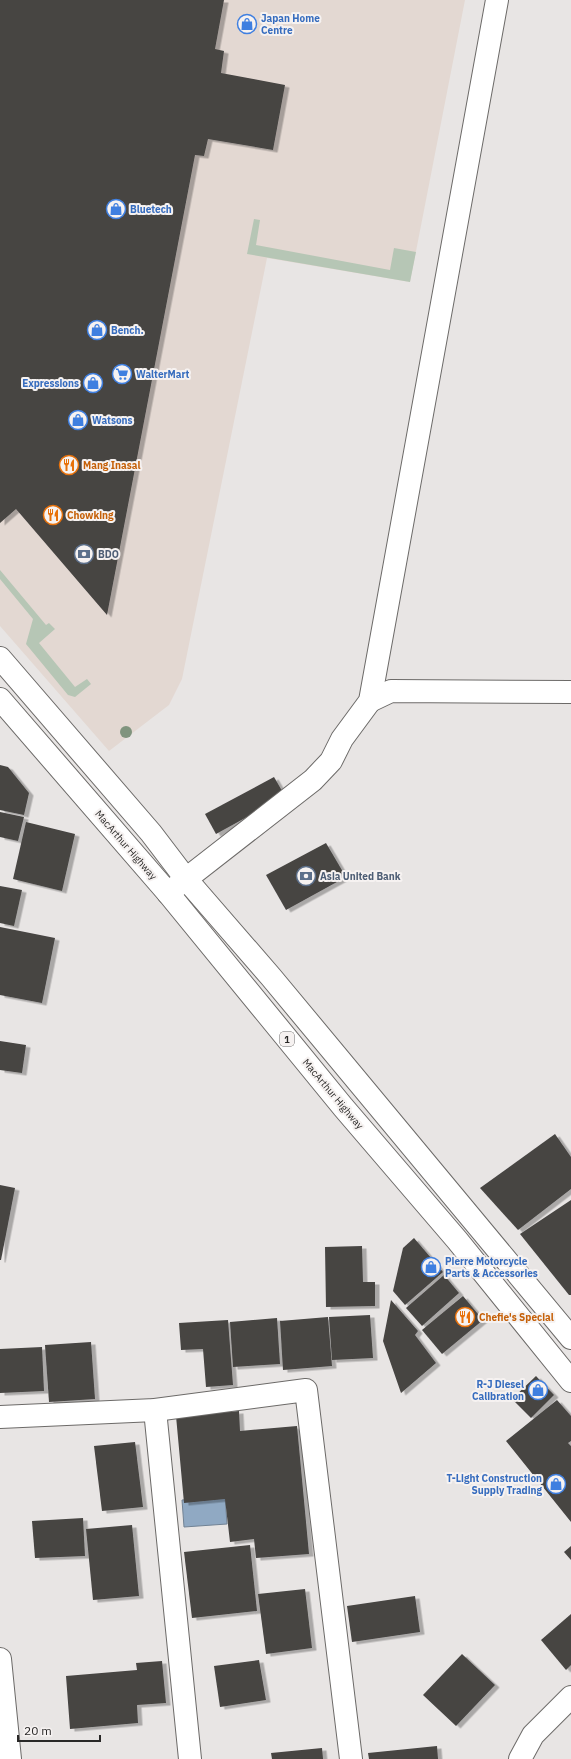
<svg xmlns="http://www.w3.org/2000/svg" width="571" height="1759" font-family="'IBM Plex Sans',sans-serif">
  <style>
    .built { fill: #e3d8d2 }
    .green { fill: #b6c6b5 }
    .water { fill: #90a9c3; stroke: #718294 }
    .building { fill: #464442; filter: url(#shadow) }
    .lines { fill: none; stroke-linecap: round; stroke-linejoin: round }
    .minor-casing { stroke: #6c6a68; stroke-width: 24 }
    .highway-casing { stroke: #6c6a68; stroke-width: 24 }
    .minor { stroke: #fff; stroke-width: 22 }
    .highway { stroke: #fff; stroke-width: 22 }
    .tree { fill: #80947e }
    .labels { text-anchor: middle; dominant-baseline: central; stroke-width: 4; stroke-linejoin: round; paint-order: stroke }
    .shield { fill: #f6f2f1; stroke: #666564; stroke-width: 1 }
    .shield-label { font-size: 9px; font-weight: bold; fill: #292827 }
    .shop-label { font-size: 10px; font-weight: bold; fill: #366cbe; stroke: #f6f2f1; text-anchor: start }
    .food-label { font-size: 10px; font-weight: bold; fill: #c56008; stroke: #f6f2f1; text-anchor: start }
    .service-label { font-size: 10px; font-weight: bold; fill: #4e5e75; stroke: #f6f2f1; text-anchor: start }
    .street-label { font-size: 10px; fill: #292827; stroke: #f6f2f1 }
  </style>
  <defs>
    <filter id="shadow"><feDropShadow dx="4.5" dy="2.5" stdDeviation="0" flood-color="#0004"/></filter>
  </defs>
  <rect width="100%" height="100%" fill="#e8e5e4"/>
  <path class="built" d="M 0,0 L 465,0 L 410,282 L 267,258 L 182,679 L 169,705 L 109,751 L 0,626 Z"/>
  <g class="green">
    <path d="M 254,219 L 260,220 L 256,245 L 390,270 L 394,248 L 416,252 L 410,282 L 247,254 Z"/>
    <path d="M 0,570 L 46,625 L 49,623 L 55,629 L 39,643 L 75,687 L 87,679 L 91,684 L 75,697 L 68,695 L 26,644 L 33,619 L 0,579 Z"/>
  </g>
  <path class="water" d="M 225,1496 L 227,1524 L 184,1527 L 182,1500 Z"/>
  <g class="building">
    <path d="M 0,0 L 224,0 L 215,49 L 224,51 L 221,73 L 285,85 L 273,150 L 208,139 L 204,156 L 195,155 L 107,615 L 16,509 L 0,523 Z"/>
    <path d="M 0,765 L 8,767 L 29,793 L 24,815 L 0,810 Z"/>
    <path d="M 274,777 L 285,796 L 216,834 L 205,814 Z"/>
    <path d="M 0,812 L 24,817 L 18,841 L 0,837 Z"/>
    <path d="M 26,822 L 75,834 L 62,891 L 13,879 Z"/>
    <path d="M 326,843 L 346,877 L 286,910 L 266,875 Z"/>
    <path d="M 0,886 L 22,890 L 14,926 L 0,923 Z"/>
    <path d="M 0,927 L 55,938 L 42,1003 L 0,995 Z"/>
    <path d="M 0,1041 L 26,1045 L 22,1073 L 0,1070 Z"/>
    <path d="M 555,1134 L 571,1157 L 571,1189 L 518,1230 L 480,1188 Z"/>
    <path d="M 0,1185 L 15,1188 L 1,1260 L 0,1260 Z"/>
    <path d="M 571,1200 L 571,1295 L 569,1295 L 520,1234 Z"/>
    <path d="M 414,1238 L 443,1272 L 405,1305 L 393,1291 L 403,1248 Z"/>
    <path d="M 362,1246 L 363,1282 L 375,1282 L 375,1306 L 326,1307 L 325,1247 Z"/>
    <path d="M 444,1275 L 459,1293 L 422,1326 L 406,1308 Z"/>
    <path d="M 463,1296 L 483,1320 L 442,1354 L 422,1330 Z"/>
    <path d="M 391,1300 L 418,1331 L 415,1335 L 436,1363 L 401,1393 L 383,1341 Z"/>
    <path d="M 370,1315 L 373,1358 L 332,1360 L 329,1317 Z"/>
    <path d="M 328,1317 L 332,1366 L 283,1370 L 280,1321 Z"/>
    <path d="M 277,1318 L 280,1364 L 233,1367 L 230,1322 Z"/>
    <path d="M 228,1320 L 233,1385 L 206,1387 L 203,1349 L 181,1350 L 179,1323 Z"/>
    <path d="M 91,1342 L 95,1399 L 49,1402 L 45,1345 Z"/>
    <path d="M 42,1347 L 44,1391 L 0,1393 L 0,1349 Z"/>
    <path d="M 536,1376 L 554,1395 L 531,1418 L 512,1399 Z"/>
    <path d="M 557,1400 L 571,1416 L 571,1441 L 568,1443 L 571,1446 L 571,1522 L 506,1441 Z"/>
    <path d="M 239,1411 L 240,1431 L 297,1426 L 309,1554 L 256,1558 L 254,1539 L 230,1542 L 225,1499 L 184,1503 L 176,1416 Z"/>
    <path d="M 135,1442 L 143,1507 L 102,1511 L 94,1446 Z"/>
    <path d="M 83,1518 L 85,1556 L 35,1558 L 32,1521 Z"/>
    <path d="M 132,1525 L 139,1596 L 93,1600 L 86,1529 Z"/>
    <path d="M 250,1545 L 257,1611 L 192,1618 L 184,1552 Z"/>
    <path d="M 571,1546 L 571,1560 L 564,1552 Z"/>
    <path d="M 305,1589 L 312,1648 L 266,1654 L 258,1594 Z"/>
    <path d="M 415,1596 L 420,1632 L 352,1642 L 347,1606 Z"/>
    <path d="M 571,1614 L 571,1665 L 566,1670 L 541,1640 Z"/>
    <path d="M 462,1654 L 495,1685 L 456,1726 L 423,1695 Z"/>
    <path d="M 259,1660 L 266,1700 L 220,1707 L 214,1666 Z"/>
    <path d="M 162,1661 L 166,1703 L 137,1705 L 138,1723 L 70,1729 L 66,1676 L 137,1670 L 136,1663 Z"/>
    <path d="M 437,1746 L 438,1759 L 369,1759 L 368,1753 Z"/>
    <path d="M 322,1748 L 323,1759 L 272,1759 L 271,1753 Z"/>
  </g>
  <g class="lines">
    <defs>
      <g id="minor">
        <path d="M 370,701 L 391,691 L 571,692"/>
        <path d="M 168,893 L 313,780 L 331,761 L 342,739 L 370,701 L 497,0"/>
        <path d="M 155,1410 L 190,1759"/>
        <path d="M 0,1417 L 155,1410 L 306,1390 L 351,1759"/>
        <path d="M 0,1659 L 10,1759"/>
        <path d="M 520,1759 L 533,1735 L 571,1697"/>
      </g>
      <g id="highway">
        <path d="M 0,658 L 151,833 L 186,879 L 271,977 L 571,1338"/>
        <path d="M 0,699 L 168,893 L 343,1107 L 457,1240 L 571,1381"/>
      </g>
    </defs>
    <use href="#minor" class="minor-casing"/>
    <use href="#highway" class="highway-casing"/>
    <use href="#minor" class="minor"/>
    <use href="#highway" class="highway"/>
  </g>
  <circle class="tree" cx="126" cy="732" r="6"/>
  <defs>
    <symbol id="shop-ring" viewBox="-11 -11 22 22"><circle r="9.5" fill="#f6f2f1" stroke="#3f7fe0" stroke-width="1.5"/><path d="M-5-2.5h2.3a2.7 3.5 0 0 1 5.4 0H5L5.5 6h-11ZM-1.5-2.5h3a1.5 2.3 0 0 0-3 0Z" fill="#3f7fe0"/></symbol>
    <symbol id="supermarket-ring" viewBox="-11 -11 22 22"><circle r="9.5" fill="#f6f2f1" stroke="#3f7fe0" stroke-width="1.5"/><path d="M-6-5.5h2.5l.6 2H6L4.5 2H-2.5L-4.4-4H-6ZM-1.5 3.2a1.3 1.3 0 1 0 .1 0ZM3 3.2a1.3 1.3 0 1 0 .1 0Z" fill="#3f7fe0"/></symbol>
    <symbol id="restaurant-ring" viewBox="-11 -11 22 22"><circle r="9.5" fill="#f6f2f1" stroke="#e8710a" stroke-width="1.5"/><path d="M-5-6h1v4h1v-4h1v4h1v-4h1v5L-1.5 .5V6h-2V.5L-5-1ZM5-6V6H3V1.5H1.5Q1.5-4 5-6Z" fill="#e8710a"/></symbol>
    <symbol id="bank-ring" viewBox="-11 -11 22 22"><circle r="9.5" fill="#f6f2f1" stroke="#5c6f8a" stroke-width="1.5"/><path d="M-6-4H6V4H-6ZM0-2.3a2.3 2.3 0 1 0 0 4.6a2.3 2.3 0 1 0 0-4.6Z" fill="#5c6f8a"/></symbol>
  </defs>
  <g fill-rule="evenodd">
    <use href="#shop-ring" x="236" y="13" width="22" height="22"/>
    <use href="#shop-ring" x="105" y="198" width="22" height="22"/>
    <use href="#shop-ring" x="86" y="319" width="22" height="22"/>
    <use href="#supermarket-ring" x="111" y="363" width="22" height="22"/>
    <use href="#shop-ring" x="82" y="372" width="22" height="22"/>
    <use href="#shop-ring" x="67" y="409" width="22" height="22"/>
    <use href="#restaurant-ring" x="58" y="454" width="22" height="22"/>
    <use href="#restaurant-ring" x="42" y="504" width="22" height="22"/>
    <use href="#bank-ring" x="73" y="543" width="22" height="22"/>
    <use href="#bank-ring" x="295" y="865" width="22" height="22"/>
    <use href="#shop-ring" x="420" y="1256" width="22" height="22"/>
    <use href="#restaurant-ring" x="454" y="1306" width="22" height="22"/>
    <use href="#shop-ring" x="527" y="1379" width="22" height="22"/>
    <use href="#shop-ring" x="545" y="1473" width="22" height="22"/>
  </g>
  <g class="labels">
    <rect class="shield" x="280" y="1032" width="14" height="14" rx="3"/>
    <g class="shield-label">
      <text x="287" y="1039">1</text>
    </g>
    <g class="shop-label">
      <text x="261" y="18">Japan Home<tspan x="261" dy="12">Centre</tspan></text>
      <text x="130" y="209">Bluetech</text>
      <text x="111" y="330">Bench.</text>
      <text x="136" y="374">WalterMart</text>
      <text x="79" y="383" text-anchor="end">Expressions</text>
      <text x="92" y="420">Watsons</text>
      <text x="445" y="1261">Pierre Motorcycle<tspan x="445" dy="12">Parts &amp; Accessories</tspan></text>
      <text x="524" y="1384" text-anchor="end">R-J Diesel<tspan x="524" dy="12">Calibration</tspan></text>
      <text x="542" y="1478" text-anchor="end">T-Light Construction<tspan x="542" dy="12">Supply Trading</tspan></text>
    </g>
    <g class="food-label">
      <text x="83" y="465">Mang Inasal</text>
      <text x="67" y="515">Chowking</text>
      <text x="479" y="1317">Chefie's Special</text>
    </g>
    <g class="service-label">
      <text x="98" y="554">BDO</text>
      <text x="320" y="876">Asia United Bank</text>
    </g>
    <g class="street-label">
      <text transform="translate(126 845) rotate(49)">MacArthur Highway</text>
      <text transform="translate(333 1094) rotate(50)">MacArthur Highway</text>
    </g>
  </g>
  <path d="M18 1735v6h82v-6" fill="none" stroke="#292827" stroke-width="2"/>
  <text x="24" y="1735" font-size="12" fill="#292827" stroke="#f6f2f1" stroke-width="3" paint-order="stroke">20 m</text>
</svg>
